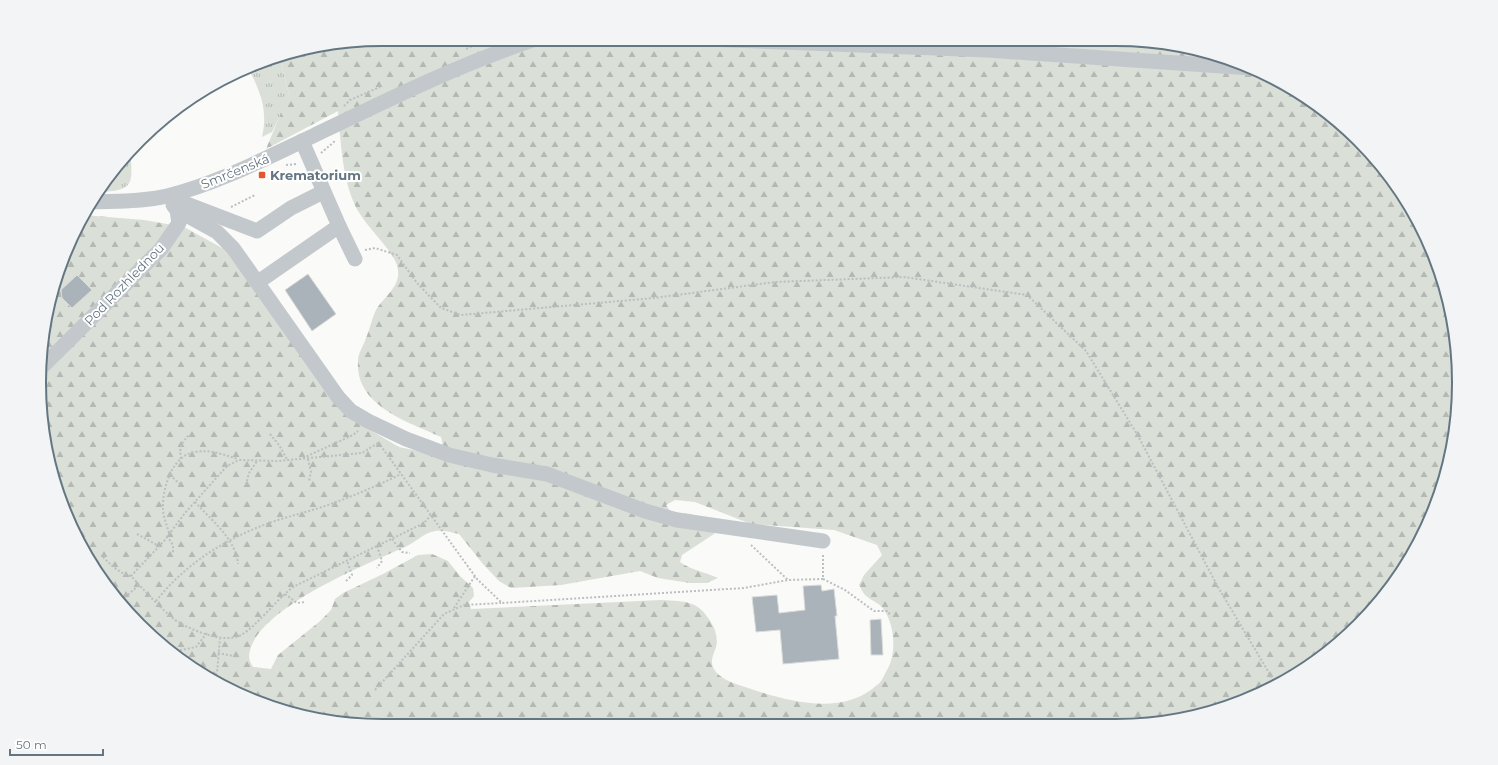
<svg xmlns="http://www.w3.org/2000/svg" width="1498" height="765" font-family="Montserrat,sans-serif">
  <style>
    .grass { fill: url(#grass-tufts) }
    .forest { fill: url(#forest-firs); fill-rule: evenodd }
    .building { fill: #aab3b9; stroke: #dcdcda }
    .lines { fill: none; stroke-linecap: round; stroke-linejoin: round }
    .path { stroke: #bbbfc2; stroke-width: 2; stroke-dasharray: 2 2; stroke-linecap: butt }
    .minor { stroke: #c3c8cc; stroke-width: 15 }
    .poi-dot { fill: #e4572e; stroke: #fff; stroke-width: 1.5 }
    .labels { text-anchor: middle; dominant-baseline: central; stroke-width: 4; stroke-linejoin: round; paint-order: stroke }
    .street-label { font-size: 13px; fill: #657683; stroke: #fff }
    .poi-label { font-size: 13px; font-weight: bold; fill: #657683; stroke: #fff; text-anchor: start }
    .rim { fill: none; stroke: #657683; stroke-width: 2 }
  </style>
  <defs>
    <pattern id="grass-tufts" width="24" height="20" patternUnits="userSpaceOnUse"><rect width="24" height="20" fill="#dadfd7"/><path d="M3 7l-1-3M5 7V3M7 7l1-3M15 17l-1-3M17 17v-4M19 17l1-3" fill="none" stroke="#b4b9b4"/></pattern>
    <pattern id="forest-firs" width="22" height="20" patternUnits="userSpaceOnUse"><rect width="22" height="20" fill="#dadfd7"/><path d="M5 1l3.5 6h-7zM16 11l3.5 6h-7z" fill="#b4b9b4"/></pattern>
  </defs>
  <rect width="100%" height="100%" fill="#fafaf8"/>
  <g class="grass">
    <path d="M 279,56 L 289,94 L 285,106 L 272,132 L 262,137 C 268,112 261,92 249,70 L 272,57 Z"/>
    <path d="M 130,150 C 133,184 135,191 98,192 Z"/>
  </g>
  <path class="forest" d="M 383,39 L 1138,40 L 1204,51 L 1267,74 L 1324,110 L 1374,156 L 1413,211 L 1441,272 L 1456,337 L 1458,405 L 1447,471 L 1424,534 L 1374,609 L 1307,668 L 1226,708 L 1160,723 L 360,725 L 294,714 L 231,691 L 140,626 L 75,535 L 42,428 L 46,315 L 84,215 L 144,220 L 184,227 L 224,249 L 246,267 L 360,424 L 399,447 L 423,452 L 443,446 L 441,437 C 408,422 355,406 358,361 C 358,353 364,345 366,338 C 370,329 372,318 376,310 C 385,295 403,286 397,265 C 392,250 368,228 358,211 C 342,182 341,143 338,111 L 266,149 L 289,94 L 279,56 ZM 675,500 L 695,502 L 751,524 L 834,530 L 877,545 L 882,555 L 864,575 L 859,585 C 861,588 863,593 865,595 C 874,603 881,602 887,615 C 895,631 896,655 887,670 C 884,675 882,682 877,685 C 841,718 783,700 742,686 C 732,683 719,678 714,669 C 709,661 714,654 716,647 C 718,642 716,631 713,626 C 700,601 687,601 661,600 L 471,609 L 469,602 L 474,596 L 473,588 L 460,576 L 448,561 L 432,554 L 418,555 L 383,574 L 343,593 L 335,599 L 331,610 L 319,622 L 278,655 L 271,669 L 253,667 C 251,664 249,660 249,656 C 252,610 367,564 405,547 C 414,543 422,535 431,532 C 440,529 450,532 459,534 L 483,564 L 499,581 L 511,588 L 561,585 L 640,571 L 658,578 L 690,583 L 707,583 L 718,578 C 705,572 691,570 680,562 L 682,555 L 714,534 L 716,524 C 702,515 688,513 671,512 L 666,505 Z"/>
  <g class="building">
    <path d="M 308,274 L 336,314 L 312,331 L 285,290 Z"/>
    <path d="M 77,275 L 92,290 L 72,308 L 62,298 L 61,290 Z"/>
    <path d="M 821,585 L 822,591 L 834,589 L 837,616 L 835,616 L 839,659 L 783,664 L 780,630 L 756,632 L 752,597 L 777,595 L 779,613 L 805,610 L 803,586 Z"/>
    <path d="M 881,619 L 883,655 L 871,655 L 870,620 Z"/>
  </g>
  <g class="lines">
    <g class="path">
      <path d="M 466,49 L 489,39"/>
      <path d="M 344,106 L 350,100 L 380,87"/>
      <path d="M 321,153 L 335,141"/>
      <path d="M 286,165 L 297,164"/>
      <path d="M 231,207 L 255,195"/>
      <path d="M 365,250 L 375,248 L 397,255 L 417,283 L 441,308 L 461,315 L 654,298 L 775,282 L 904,277 L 1027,295 L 1086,351 L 1137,434 L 1218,587 L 1275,683"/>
      <path d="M 270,434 L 279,445 L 288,461"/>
      <path d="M 378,442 L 477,579 L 502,603 L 744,588 L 788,580 L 823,579 L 823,555"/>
      <path d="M 378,443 L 362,453 L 278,461 L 239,460 L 227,466 L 185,513 L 164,541 L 131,576 C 141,587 168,617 180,623 C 194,631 225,644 241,635 C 257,626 276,600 293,587 L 424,523 L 431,515"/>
      <path d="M 303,458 L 353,435 L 358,431"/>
      <path d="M 181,459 C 179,447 181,443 190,434"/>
      <path d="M 308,459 L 311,472 L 309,481"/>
      <path d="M 170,475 L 182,486"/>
      <path d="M 246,485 L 249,473 L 257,461"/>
      <path d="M 195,502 C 211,520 236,539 238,564"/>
      <path d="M 169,533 C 167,525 163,517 163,509 C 162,489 172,455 195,452 C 210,449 224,455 238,459"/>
      <path d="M 137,534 L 159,546"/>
      <path d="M 167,536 L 173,545 L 173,553"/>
      <path d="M 392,539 L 402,552 L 410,553"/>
      <path d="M 751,545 L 788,580"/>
      <path d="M 377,546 L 382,561 L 377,568"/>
      <path d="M 103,557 C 112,566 119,573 131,576"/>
      <path d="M 823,579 L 845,590 L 874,611 L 888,611 L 890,615"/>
      <path d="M 346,581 L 352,575 L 347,561"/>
      <path d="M 285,594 L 297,603 L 305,602"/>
      <path d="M 122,600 L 139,585"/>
      <path d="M 156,601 C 187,562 228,537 275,521 C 293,515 311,511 328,505 C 353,496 377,486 401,474"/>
      <path d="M 454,608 L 475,576"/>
      <path d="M 176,651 L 196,647 L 207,633"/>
      <path d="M 218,653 L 238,657"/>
      <path d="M 213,678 L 217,673 L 220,639"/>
      <path d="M 375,690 L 444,614 L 464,605 L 501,603"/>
    </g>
    <g class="minor">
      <path d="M 704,39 L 987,50 L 1251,68"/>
      <path d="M 171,198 L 257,231 L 291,208 L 323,192"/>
      <path d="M 91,202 C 116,201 142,202 167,196 C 219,183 266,158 315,135 C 387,100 460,64 536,39"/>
      <path d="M 177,210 L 217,232 L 233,248 L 338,397 L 351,411 L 368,421 L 406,439 L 449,455 L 492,465 L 547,474 L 645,511 L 677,520 L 823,541"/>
      <path d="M 339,226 L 355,259"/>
      <path d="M 258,282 L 339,226 L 302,141"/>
      <path d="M 44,365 L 161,249 L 179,223 L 177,210 L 173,205"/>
    </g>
  </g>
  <rect class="poi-dot" x="258" y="171" width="8" height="8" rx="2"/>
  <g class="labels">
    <g class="street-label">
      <text transform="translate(235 171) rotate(-22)">Smrčenská</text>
      <text transform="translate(124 284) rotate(-46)">Pod Rozhlednou</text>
    </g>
    <g class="poi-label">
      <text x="270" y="175">Krematorium</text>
    </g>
  </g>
  <path d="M0 0H1498V765H0ZM382 46H1116A336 336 0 0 1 1452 382V383A336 336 0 0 1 1116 719H382A336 336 0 0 1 46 383V382A336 336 0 0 1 382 46Z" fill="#f3f4f5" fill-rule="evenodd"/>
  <path class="rim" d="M382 46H1116A336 336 0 0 1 1452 382V383A336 336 0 0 1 1116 719H382A336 336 0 0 1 46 383V382A336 336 0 0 1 382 46Z"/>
  <path d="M10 749v6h93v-6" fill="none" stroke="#657683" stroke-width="2"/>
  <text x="16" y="749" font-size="12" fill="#657683" stroke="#ffffff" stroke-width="3" paint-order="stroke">50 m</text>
</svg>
